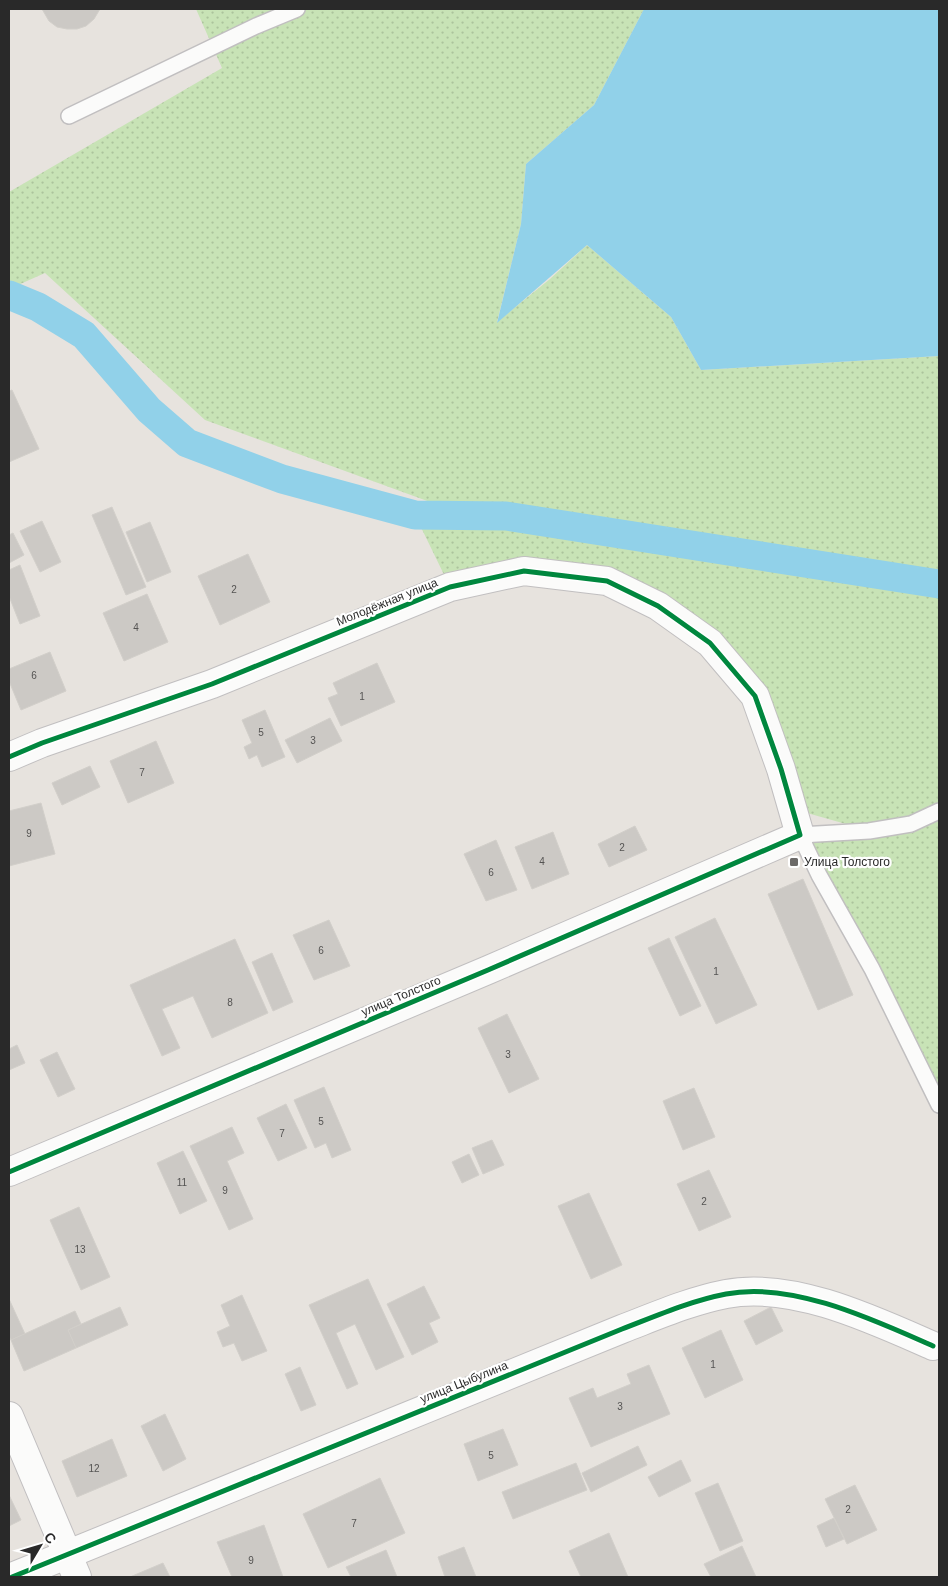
<svg xmlns="http://www.w3.org/2000/svg" width="948" height="1586" font-family="Helvetica,sans-serif">
  <style>
    .grass { fill: url(#grass-dots) }
    .water { fill: #91d1e9 }
    .lines { fill: none; stroke-linecap: round; stroke-linejoin: round }
    .canal { stroke: #91d1e9; stroke-width: 29 }
    .building { fill: #ccc9c5; stroke: #d2cfca }
    .service-casing { stroke: #c1bfc0; stroke-width: 18 }
    .minor-casing { stroke: #c1bfc0; stroke-width: 30 }
    .service { stroke: #fbfbfa; stroke-width: 15 }
    .minor { stroke: #fbfbfa; stroke-width: 28 }
    .cycleway-casing { stroke: #fff; stroke-width: 8 }
    .cycleway { stroke: #00873e; stroke-width: 5 }
    .poi-dot { fill: #6c6a68; stroke: #fff; stroke-width: 2 }
    .labels { text-anchor: middle; dominant-baseline: central; stroke-width: 4.5; stroke-linejoin: round; paint-order: stroke }
    .number-label { font-size: 10px; fill: #545352 }
    .street-label { font-size: 12px; fill: #292929; stroke: #fff }
    .poi-label { font-size: 12px; fill: #292929; stroke: #fff; text-anchor: start }
  </style>
  <defs>
    <pattern id="grass-dots" width="8" height="8" patternUnits="userSpaceOnUse" patternTransform="scale(1.25)"><rect width="8" height="8" fill="#c8e3b6"/><path d="M2 2h.1M6 6h.1" fill="none" stroke="#acc39c" stroke-width="1.8" stroke-linecap="round"/></pattern>
  </defs>
  <rect width="100%" height="100%" fill="#e7e3de"/>
  <path class="grass" d="M 196,9 L 644,9 L 594,105 L 526,164 L 521,224 L 497,322 L 550,279 L 587,245 L 671,317 L 701,370 L 939,356 L 939,1105 L 800,835 L 867,830 L 793,809 L 781,769 L 710,643 L 607,581 L 450,587 L 415,515 L 463,514 L 205,420 L 45,273 L 9,289 L 9,192 L 222,68 Z"/>
  <path class="water" d="M 644,9 L 939,9 L 939,356 L 701,370 L 671,317 L 587,245 L 497,323 L 521,224 L 526,164 L 594,105 Z"/>
  <g class="lines">
    <path class="canal" d="M 9,295 L 38,307 L 84,335 L 149,410 L 187,443 L 282,479 L 415,515 L 506,516 L 939,584"/>
  </g>
  <g class="building">
    <path d="M 42,9 L 100,9 L 94,19 L 86,26 L 77,29 L 67,29 L 57,27 L 49,21 Z"/>
    <path d="M 12,390 L 39,449 L 9,462 L 9,391 Z"/>
    <path d="M 112,507 L 146,587 L 126,595 L 92,515 Z"/>
    <path d="M 42,521 L 61,562 L 40,572 L 20,531 Z"/>
    <path d="M 150,522 L 171,572 L 147,582 L 126,532 Z"/>
    <path d="M 13,533 L 24,555 L 9,563 L 9,535 Z"/>
    <path d="M 248,554 L 270,602 L 220,625 L 198,576 Z"/>
    <path d="M 20,565 L 40,616 L 20,624 L 9,596 L 9,570 Z"/>
    <path d="M 147,594 L 168,642 L 124,661 L 103,613 Z"/>
    <path d="M 50,652 L 66,691 L 21,710 L 9,681 L 9,669 Z"/>
    <path d="M 377,663 L 395,702 L 341,726 L 328,698 L 338,694 L 333,683 Z"/>
    <path d="M 265,710 L 285,757 L 262,767 L 257,755 L 249,759 L 244,747 L 252,743 L 242,720 Z"/>
    <path d="M 330,718 L 342,741 L 297,763 L 285,740 Z"/>
    <path d="M 156,741 L 174,783 L 128,803 L 110,761 Z"/>
    <path d="M 90,766 L 100,787 L 62,805 L 52,783 Z"/>
    <path d="M 41,803 L 55,854 L 9,866 L 9,811 Z"/>
    <path d="M 635,826 L 647,850 L 609,867 L 598,844 Z"/>
    <path d="M 553,832 L 569,874 L 532,889 L 515,847 Z"/>
    <path d="M 496,840 L 517,890 L 486,901 L 464,854 Z"/>
    <path d="M 803,879 L 853,995 L 818,1010 L 768,894 Z"/>
    <path d="M 715,918 L 757,1005 L 716,1024 L 675,937 Z"/>
    <path d="M 329,920 L 350,966 L 314,980 L 293,935 Z"/>
    <path d="M 669,938 L 701,1006 L 680,1016 L 648,948 Z"/>
    <path d="M 235,939 L 268,1013 L 212,1038 L 193,996 L 162,1009 L 180,1048 L 162,1056 L 130,985 Z"/>
    <path d="M 272,953 L 293,1002 L 273,1011 L 252,962 Z"/>
    <path d="M 507,1014 L 539,1079 L 509,1093 L 478,1028 Z"/>
    <path d="M 17,1045 L 25,1063 L 9,1070 L 9,1049 Z"/>
    <path d="M 57,1052 L 75,1089 L 58,1097 L 40,1060 Z"/>
    <path d="M 324,1087 L 351,1150 L 332,1158 L 326,1143 L 315,1148 L 294,1100 Z"/>
    <path d="M 694,1088 L 715,1137 L 683,1150 L 663,1101 Z"/>
    <path d="M 286,1104 L 307,1148 L 278,1161 L 257,1118 Z"/>
    <path d="M 232,1127 L 244,1153 L 227,1161 L 253,1219 L 229,1230 L 190,1146 Z"/>
    <path d="M 492,1140 L 504,1165 L 483,1174 L 472,1148 Z"/>
    <path d="M 183,1151 L 207,1201 L 180,1214 L 157,1163 Z"/>
    <path d="M 469,1154 L 479,1175 L 462,1183 L 452,1162 Z"/>
    <path d="M 709,1170 L 731,1217 L 699,1231 L 677,1184 Z"/>
    <path d="M 589,1193 L 622,1265 L 591,1279 L 558,1206 Z"/>
    <path d="M 79,1207 L 110,1277 L 81,1290 L 50,1220 Z"/>
    <path d="M 368,1279 L 404,1357 L 376,1370 L 355,1324 L 336,1333 L 358,1384 L 347,1389 L 309,1305 Z"/>
    <path d="M 424,1286 L 440,1318 L 429,1323 L 438,1342 L 412,1355 L 387,1304 Z"/>
    <path d="M 242,1295 L 267,1351 L 242,1361 L 234,1343 L 223,1347 L 217,1332 L 230,1326 L 221,1305 Z"/>
    <path d="M 9,1299 L 25,1334 L 11,1340 L 9,1336 Z"/>
    <path d="M 120,1307 L 128,1325 L 76,1348 L 68,1330 Z"/>
    <path d="M 771,1307 L 783,1331 L 756,1345 L 744,1321 Z"/>
    <path d="M 75,1311 L 81,1324 L 68,1330 L 76,1348 L 24,1371 L 11,1340 Z"/>
    <path d="M 721,1330 L 743,1380 L 705,1398 L 682,1348 Z"/>
    <path d="M 649,1365 L 670,1414 L 591,1447 L 569,1398 L 593,1388 L 597,1398 L 631,1384 L 627,1374 Z"/>
    <path d="M 300,1367 L 316,1405 L 301,1411 L 285,1374 Z"/>
    <path d="M 165,1414 L 186,1459 L 163,1471 L 141,1426 Z"/>
    <path d="M 503,1429 L 518,1465 L 478,1481 L 464,1444 Z"/>
    <path d="M 112,1439 L 127,1476 L 77,1497 L 62,1461 Z"/>
    <path d="M 638,1446 L 647,1465 L 591,1492 L 582,1473 Z"/>
    <path d="M 681,1460 L 691,1481 L 659,1497 L 648,1477 Z"/>
    <path d="M 576,1463 L 587,1490 L 513,1519 L 502,1492 Z"/>
    <path d="M 380,1478 L 405,1533 L 328,1568 L 303,1514 Z"/>
    <path d="M 718,1483 L 743,1541 L 720,1551 L 695,1493 Z"/>
    <path d="M 855,1485 L 877,1530 L 847,1544 L 825,1499 Z"/>
    <path d="M 9,1495 L 21,1520 L 9,1526 Z"/>
    <path d="M 834,1518 L 844,1539 L 826,1547 L 817,1526 Z"/>
    <path d="M 264,1525 L 283,1577 L 232,1577 L 217,1542 Z"/>
    <path d="M 609,1533 L 628,1577 L 581,1577 L 569,1551 Z"/>
    <path d="M 742,1546 L 756,1577 L 711,1577 L 704,1564 Z"/>
    <path d="M 464,1547 L 476,1577 L 445,1577 L 438,1557 Z"/>
    <path d="M 386,1550 L 397,1577 L 351,1577 L 346,1567 Z"/>
    <path d="M 163,1563 L 170,1577 L 130,1577 Z"/>
  </g>
  <g class="lines">
    <defs>
      <g id="service">
        <path d="M 69,116 L 256,26 L 297,9"/>
        <path d="M 939,811 L 911,824 L 869,831 L 800,835 L 819,875 L 872,969 L 939,1105"/>
      </g>
      <g id="minor">
        <path d="M 9,757 L 42,743 L 212,684 L 450,587 L 524,571 L 607,581 L 658,606 L 710,643 L 755,696 L 781,769 L 800,835 L 488,970 L 9,1172"/>
        <path d="M 9,1416 L 77,1577"/>
        <path d="M 12,1577 L 622,1329 C 656,1316 690,1301 726,1294 C 792,1281 874,1320 933,1346"/>
      </g>
    </defs>
    <use href="#service" class="service-casing"/>
    <use href="#minor" class="minor-casing"/>
    <use href="#service" class="service"/>
    <use href="#minor" class="minor"/>
    <defs>
      <g id="cycleway">
        <path d="M 9,757 L 42,743 L 212,684 L 450,587 L 524,571 L 607,581 L 658,606 L 710,643 L 755,696 L 781,769 L 800,835 L 488,970 L 9,1172"/>
        <path d="M 12,1577 L 622,1329 C 656,1316 690,1301 726,1294 C 792,1281 874,1320 933,1346"/>
      </g>
    </defs>
    <use href="#cycleway" class="cycleway-casing"/>
    <use href="#cycleway" class="cycleway"/>
  </g>
  <rect class="poi-dot" x="789" y="857" width="10" height="10" rx="2.5"/>
  <g class="labels">
    <g class="number-label">
      <text x="234" y="589">2</text>
      <text x="136" y="627">4</text>
      <text x="34" y="675">6</text>
      <text x="362" y="696">1</text>
      <text x="261" y="732">5</text>
      <text x="313" y="740">3</text>
      <text x="142" y="772">7</text>
      <text x="29" y="833">9</text>
      <text x="622" y="847">2</text>
      <text x="542" y="861">4</text>
      <text x="491" y="872">6</text>
      <text x="321" y="950">6</text>
      <text x="716" y="971">1</text>
      <text x="230" y="1002">8</text>
      <text x="508" y="1054">3</text>
      <text x="321" y="1121">5</text>
      <text x="282" y="1133">7</text>
      <text x="182" y="1182">11</text>
      <text x="225" y="1190">9</text>
      <text x="704" y="1201">2</text>
      <text x="80" y="1249">13</text>
      <text x="713" y="1364">1</text>
      <text x="620" y="1406">3</text>
      <text x="491" y="1455">5</text>
      <text x="94" y="1468">12</text>
      <text x="848" y="1509">2</text>
      <text x="354" y="1523">7</text>
      <text x="251" y="1560">9</text>
    </g>
    <g class="street-label">
      <text transform="translate(387 602) rotate(-22)">Молодёжная улица</text>
      <text transform="translate(401 996) rotate(-23)">улица Толстого</text>
      <text transform="translate(464 1382) rotate(-22)">улица Цыбулина</text>
    </g>
    <g class="poi-label">
      <text x="804" y="862">Улица Толстого</text>
    </g>
  </g>
  <rect width="948" height="1586" fill="none" stroke="#292929" stroke-width="20"/>
  <g transform="translate(40 1546) rotate(52)" stroke="#ffffff" stroke-width="4" paint-order="stroke">
  <path d="M0-4L9 19L0 12L-9 19Z" fill="#292929"/>
  <text y="-8" font-size="14" font-weight="bold" text-anchor="middle" fill="#292929">С</text>
  </g>
</svg>
